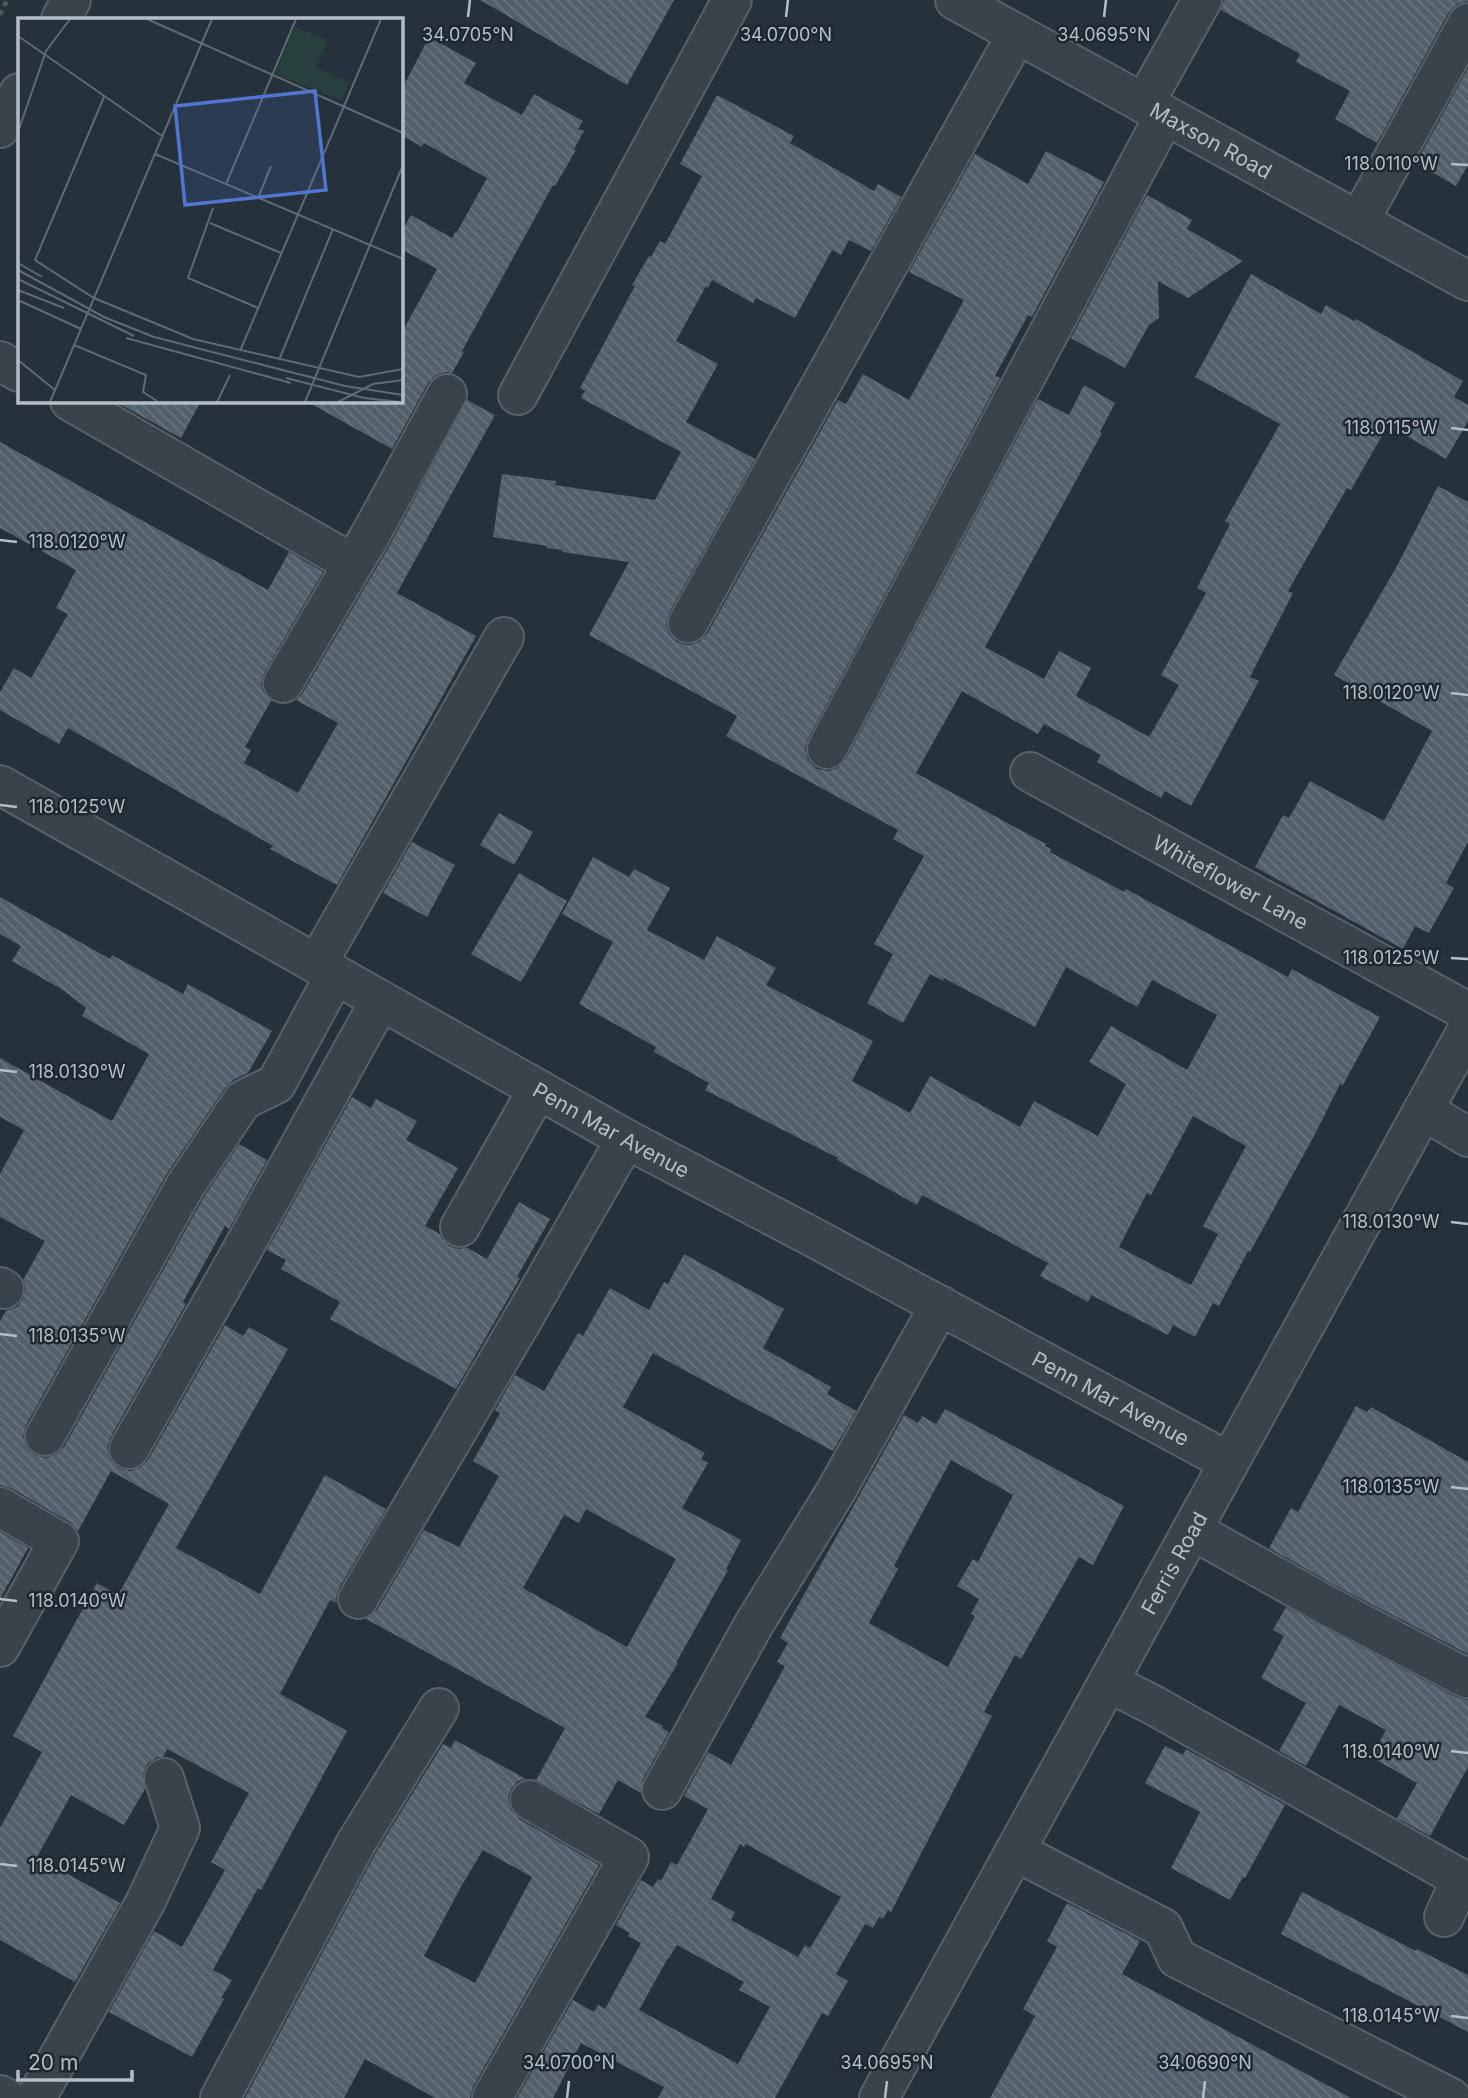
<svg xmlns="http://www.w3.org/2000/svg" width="1468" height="2098" font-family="Inter,sans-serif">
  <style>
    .building { fill: url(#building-back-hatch); fill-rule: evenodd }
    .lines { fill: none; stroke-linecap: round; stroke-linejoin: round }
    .minor-casing { stroke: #56616a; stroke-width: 42 }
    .path { stroke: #465b5b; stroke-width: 4.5; stroke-dasharray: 5 5; stroke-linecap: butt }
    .minor { stroke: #38434c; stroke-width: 38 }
    .ticks { fill: none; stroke: #b4bec7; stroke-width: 2.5 }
    .labels { text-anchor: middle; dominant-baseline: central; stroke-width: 5; stroke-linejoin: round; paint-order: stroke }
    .street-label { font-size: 21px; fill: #b4bec7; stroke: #1d2831 }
    .inset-road { fill: none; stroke: #5e6a74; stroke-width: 2 }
    .view { fill: #5275d2; fill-opacity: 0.15; stroke: #5275d2; stroke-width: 3.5 }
    .inset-edge { fill: none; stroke: #b4bec7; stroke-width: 3.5 }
    .ticks-label { font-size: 18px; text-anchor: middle; fill: #b4bec7; stroke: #1d2831; stroke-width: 5; stroke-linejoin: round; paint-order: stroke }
  </style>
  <defs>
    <pattern id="building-back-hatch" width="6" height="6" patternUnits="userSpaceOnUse" patternTransform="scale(1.75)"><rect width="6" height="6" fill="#52606c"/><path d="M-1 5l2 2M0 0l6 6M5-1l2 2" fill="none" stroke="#687580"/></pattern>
  </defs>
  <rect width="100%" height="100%" fill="#25323c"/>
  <g class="building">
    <path d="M 480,0 L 674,0 L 627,85 Z"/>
    <path d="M 1224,0 L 1468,0 L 1468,1 L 1457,4 L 1449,12 L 1377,143 L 1335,119 L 1350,91 L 1296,62 L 1300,54 L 1221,10 Z"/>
    <path d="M 429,37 L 476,63 L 464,83 L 522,115 L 534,94 L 583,121 L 578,129 L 584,131 L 574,149 L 576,150 L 555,186 L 553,185 L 462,351 L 464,352 L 452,373 L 446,372 L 436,375 L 428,383 L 392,449 L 306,401 L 401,401 L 401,334 L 437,269 L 401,249 L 401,233 L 411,215 L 452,238 L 456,231 L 457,232 L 487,178 L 424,143 L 422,147 L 401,135 L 401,91 Z"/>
    <path d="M 1468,68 L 1468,165 L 1456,186 L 1416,163 Z"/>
    <path d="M 717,95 L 794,136 L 790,143 L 874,191 L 878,184 L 901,197 L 871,251 L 849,240 L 841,255 L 832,250 L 795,318 L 756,298 L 753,303 L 712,280 L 708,288 L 706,286 L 676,341 L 718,364 L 686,422 L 755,459 L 669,613 L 666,624 L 669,634 L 677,642 L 688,645 L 699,642 L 707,634 L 838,400 L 846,404 L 863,374 L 909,400 L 964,300 L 909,272 L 975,154 L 1028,184 L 1046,151 L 1104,182 L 1032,317 L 1028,315 L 995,376 L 1000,378 L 808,739 L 805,749 L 808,760 L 817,769 L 828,771 L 838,768 L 846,759 L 1038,399 L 1069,415 L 1084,385 L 1115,403 L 1100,432 L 1102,433 L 985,647 L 1044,679 L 1059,651 L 1091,668 L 1076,696 L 1149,737 L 1179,685 L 1161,675 L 1206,593 L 1197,588 L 1230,524 L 1225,521 L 1280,424 L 1195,377 L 1251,274 L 1321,314 L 1326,305 L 1354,321 L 1356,319 L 1463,381 L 1454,397 L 1468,405 L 1468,421 L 1446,459 L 1388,425 L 1351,490 L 1347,488 L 1288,591 L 1293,593 L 1250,677 L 1259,681 L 1191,806 L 1165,791 L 1161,798 L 1097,762 L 1101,755 L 1044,724 L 1038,734 L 962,691 L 916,773 L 1046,844 L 1045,846 L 1051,849 L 1050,852 L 1124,892 L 1126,889 L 1288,977 L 1292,969 L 1380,1017 L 1343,1085 L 1340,1084 L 1313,1138 L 1250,1252 L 1248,1251 L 1219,1306 L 1213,1303 L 1195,1337 L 1173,1325 L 1168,1335 L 1091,1295 L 1088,1302 L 1040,1276 L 1048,1263 L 922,1195 L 917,1205 L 837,1160 L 838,1158 L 705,1090 L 709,1083 L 654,1052 L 656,1047 L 579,1004 L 613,942 L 562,914 L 593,857 L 629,877 L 634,869 L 670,888 L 647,930 L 704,960 L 717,936 L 776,968 L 766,985 L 873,1041 L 852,1081 L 910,1113 L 930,1076 L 1020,1127 L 1034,1101 L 1098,1136 L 1126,1084 L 1089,1062 L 1111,1026 L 1187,1070 L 1217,1015 L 1152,980 L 1137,1007 L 1066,967 L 1035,1027 L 944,978 L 943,981 L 930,974 L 903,1023 L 867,1003 L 893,954 L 874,944 L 924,856 L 893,839 L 898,830 L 726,736 L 737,716 L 589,635 L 629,562 L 562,552 L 563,550 L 547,548 L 547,546 L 493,537 L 502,474 L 556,481 L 555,485 L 655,500 L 681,452 L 581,398 L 585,391 L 580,388 L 635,286 L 632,285 L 649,256 L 651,257 L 660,241 L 665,244 L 702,176 L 680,164 ZM 1193,1116 L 1246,1146 L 1203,1226 L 1218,1234 L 1191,1285 L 1119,1247 L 1147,1193 L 1151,1195 Z"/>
    <path d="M 1147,195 L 1192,220 L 1187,229 L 1243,261 L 1188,298 L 1158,281 L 1159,318 L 1149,325 L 1125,368 L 1071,338 Z"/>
    <path d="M 467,400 L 495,415 L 397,593 L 476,636 L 337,885 L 270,849 L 273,846 L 68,728 L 59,744 L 0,710 L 0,692 L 14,668 L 31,678 L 68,614 L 56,608 L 76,570 L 0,528 L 0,442 L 268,590 L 289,552 L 323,572 L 264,673 L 261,683 L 264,693 L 271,701 L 245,747 L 251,750 L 244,763 L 298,793 L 338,723 L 296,700 L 302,694 L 391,543 Z"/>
    <path d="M 114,401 L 201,401 L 181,438 Z"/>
    <path d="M 1438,486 L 1468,502 L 1468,842 L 1446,883 L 1454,888 L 1429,933 L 1415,926 L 1403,949 L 1255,867 L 1283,815 L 1289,818 L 1310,781 L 1384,821 L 1432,731 L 1334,675 L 1398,564 Z"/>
    <path d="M 499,813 L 533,832 L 514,865 L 480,845 Z"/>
    <path d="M 412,842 L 455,865 L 427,917 L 383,893 Z"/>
    <path d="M 519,873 L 567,901 L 521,982 L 471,954 Z"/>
    <path d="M 0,897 L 110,959 L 112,955 L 183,994 L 188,984 L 272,1031 L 248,1073 L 233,1080 L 225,1088 L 166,1175 L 26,1425 L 23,1437 L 27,1448 L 35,1455 L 46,1458 L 57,1454 L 64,1447 L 204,1197 L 239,1144 L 267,1160 L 229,1229 L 225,1226 L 183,1302 L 186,1304 L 110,1438 L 107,1448 L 110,1459 L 119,1468 L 130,1471 L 141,1467 L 148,1460 L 225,1325 L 243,1336 L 249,1327 L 288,1349 L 176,1548 L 260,1594 L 325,1475 L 386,1509 L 339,1588 L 336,1598 L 337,1603 L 330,1600 L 280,1694 L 347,1731 L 261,1890 L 258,1888 L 213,1970 L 232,1980 L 221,1998 L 224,1999 L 192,2057 L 109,2012 L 154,1931 L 182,1947 L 225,1870 L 211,1862 L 249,1793 L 167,1749 L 163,1757 L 157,1757 L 147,1764 L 143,1774 L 145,1789 L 124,1825 L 71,1795 L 37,1857 L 120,1903 L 75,1982 L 0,1940 L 0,1828 L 42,1752 L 13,1736 L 97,1583 L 118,1595 L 169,1504 L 111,1471 L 78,1531 L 70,1522 L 11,1488 L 0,1485 L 0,1321 L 6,1311 L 17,1307 L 23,1299 L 26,1288 L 23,1280 L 45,1241 L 0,1217 L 0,1174 L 24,1130 L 0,1117 L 0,1058 L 112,1121 L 149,1054 L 82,1016 L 86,1008 L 63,990 L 12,961 L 21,946 L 0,934 Z"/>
    <path d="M 352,1097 L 371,1108 L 376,1099 L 417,1121 L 406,1140 L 458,1168 L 425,1226 L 440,1234 L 442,1239 L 449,1246 L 460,1249 L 466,1247 L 487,1259 L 519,1202 L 550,1219 L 517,1277 L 520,1278 L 456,1389 L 330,1319 L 340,1302 L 281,1269 L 286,1260 L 267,1250 Z"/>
    <path d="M 684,1254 L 784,1309 L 763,1348 L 831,1387 L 827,1394 L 856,1411 L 833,1451 L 653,1353 L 623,1407 L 705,1453 L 701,1459 L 708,1463 L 682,1508 L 741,1540 L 726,1569 L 728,1570 L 676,1663 L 678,1663 L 645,1717 L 663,1726 L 662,1728 L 669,1732 L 643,1779 L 641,1793 L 618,1780 L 599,1814 L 536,1780 L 565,1728 L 366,1619 L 377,1610 L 424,1530 L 459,1547 L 499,1476 L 473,1461 L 500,1413 L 495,1410 L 515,1375 L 544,1391 L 578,1333 L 583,1336 L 610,1288 L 649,1310 L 664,1282 L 668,1284 ZM 586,1509 L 676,1559 L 627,1647 L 523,1588 L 564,1515 L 579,1523 Z"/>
    <path d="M 1356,1406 L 1367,1412 L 1371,1407 L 1468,1462 L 1468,1654 L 1338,1587 L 1269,1548 L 1291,1508 L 1298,1512 Z"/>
    <path d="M 945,1409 L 1124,1506 L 1093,1565 L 1079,1557 L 1021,1659 L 1015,1655 L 984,1712 L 992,1716 L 891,1912 L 888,1910 L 883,1919 L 879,1917 L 873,1928 L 865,1924 L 836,1974 L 848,1981 L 828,2016 L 822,2013 L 775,2098 L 658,2098 L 664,2087 L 581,2043 L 553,2098 L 517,2098 L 573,2000 L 594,2012 L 598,2005 L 605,2009 L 641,1943 L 628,1936 L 630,1933 L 616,1925 L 641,1880 L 653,1887 L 658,1879 L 661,1881 L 671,1862 L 677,1865 L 708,1809 L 684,1796 L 708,1752 L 731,1765 L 785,1666 L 777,1662 L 788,1643 L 780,1638 L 904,1415 L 918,1423 L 922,1416 L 936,1424 ZM 951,1460 L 1013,1495 L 978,1562 L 973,1559 L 957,1586 L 979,1599 L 971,1614 L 975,1616 L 948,1667 L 869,1623 L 898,1569 L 894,1566 L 906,1543 ZM 740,1844 L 744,1847 L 746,1844 L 841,1897 L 810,1948 L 805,1945 L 798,1957 L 731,1920 L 735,1912 L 711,1899 ZM 677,1945 L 744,1982 L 739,1990 L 770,2007 L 738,2064 L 639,2010 L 668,1958 L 669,1958 Z"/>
    <path d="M 0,1532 L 28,1548 L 0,1599 Z"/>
    <path d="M 1286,1607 L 1456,1697 L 1468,1700 L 1468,1767 L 1430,1836 L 1397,1818 L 1417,1783 L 1371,1757 L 1386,1730 L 1339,1705 L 1306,1766 L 1279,1751 L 1306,1703 L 1261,1678 L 1284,1636 L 1273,1630 Z"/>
    <path d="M 455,1740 L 526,1779 L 518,1781 L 511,1789 L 508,1799 L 511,1810 L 519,1819 L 599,1865 L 473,2087 L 470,2098 L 435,2098 L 365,2059 L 344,2098 L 245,2098 L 375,1854 L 443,1744 L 451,1748 ZM 483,1850 L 532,1877 L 475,1983 L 424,1956 L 462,1885 Z"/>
    <path d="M 1165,1746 L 1183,1755 L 1186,1749 L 1285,1805 L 1245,1878 L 1243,1877 L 1230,1900 L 1171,1868 L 1200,1812 L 1145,1783 Z"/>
    <path d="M 1302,1892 L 1416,1951 L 1417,1949 L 1468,1975 L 1468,2032 L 1281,1934 Z"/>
    <path d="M 1067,1903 L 1140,1941 L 1122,1974 L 1351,2098 L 990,2098 L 1035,2016 L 1023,2009 L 1057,1947 L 1047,1941 Z"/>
  </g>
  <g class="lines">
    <defs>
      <g id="minor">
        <path id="s1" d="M 955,0 L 1468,281"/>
        <path d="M 61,19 L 71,0"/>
        <path d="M 1144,104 L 1202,0"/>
        <path d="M 0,128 L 19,93"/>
        <path d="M 1359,221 L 1468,23"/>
        <path d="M 0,361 L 19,372"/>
        <path d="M 518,395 L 732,0"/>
        <path d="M 70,401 L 353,564"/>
        <path d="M 688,623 L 1017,34"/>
        <path d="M 283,683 L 372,532 L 447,394"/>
        <path d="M 827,749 L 1165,115"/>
        <path id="s2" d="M 1030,772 L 1468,1012"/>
        <path id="s3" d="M 0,785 L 626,1139 L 809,1235 L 1229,1462"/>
        <path d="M 317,964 L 504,637"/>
        <path d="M 1423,1110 L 1468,1137"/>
        <path d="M 460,1227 L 538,1089"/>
        <path d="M 0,1287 L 4,1289"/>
        <path d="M 45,1436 L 185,1186 L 243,1100 L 276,1084 L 335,975"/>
        <path d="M 129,1449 L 240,1254 L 380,1001"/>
        <path d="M 0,1507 L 59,1541 L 0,1647"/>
        <path d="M 1192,1530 L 1328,1606 L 1466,1678"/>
        <path d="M 358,1599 L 520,1324 L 626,1139"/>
        <path d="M 1108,1682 L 1155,1706 L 1461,1879 L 1444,1917"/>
        <path d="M 662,1790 L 754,1624 L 836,1491 L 940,1305"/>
        <path d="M 1015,1851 L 1163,1928 L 1177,1958 L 1451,2098"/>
        <path d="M 0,2095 L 6,2098"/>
        <path d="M 36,2098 L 146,1901 L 180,1828 L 164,1778"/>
        <path d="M 220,2098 L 356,1843 L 439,1708"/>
        <path d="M 492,2098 L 629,1857 L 530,1800"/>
        <path id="s4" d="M 879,2098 L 1468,1029"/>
      </g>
    </defs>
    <use href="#minor" class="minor-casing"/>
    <path class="path" d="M 0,15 L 7,0"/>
    <use href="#minor" class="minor"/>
  </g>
  <path class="ticks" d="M 468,17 L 470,0M 786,17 L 788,0M 1104,17 L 1106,0M 1451,164 L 1468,165M 1451,428 L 1468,430M 0,540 L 17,542M 1451,693 L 1468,695M 0,805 L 17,807M 1451,958 L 1468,959M 0,1070 L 17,1072M 1451,1222 L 1468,1224M 0,1334 L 17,1336M 1451,1487 L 1468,1489M 0,1599 L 17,1601M 1451,1751 L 1468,1753M 0,1864 L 17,1866M 1451,2016 L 1468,2018M 567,2098 L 569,2081M 885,2098 L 887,2081M 1203,2098 L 1205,2081"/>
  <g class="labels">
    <g class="street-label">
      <text stroke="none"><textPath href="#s1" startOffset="292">Maxson Road</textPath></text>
      <text stroke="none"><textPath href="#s2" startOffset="229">Whiteflower Lane</textPath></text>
      <text stroke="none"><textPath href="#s3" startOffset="702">Penn Mar Avenue</textPath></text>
      <text stroke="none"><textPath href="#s3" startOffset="1269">Penn Mar Avenue</textPath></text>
      <text stroke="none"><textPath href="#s4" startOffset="611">Ferris Road</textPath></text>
    </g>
  </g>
  <g transform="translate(18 18)">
    <rect width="385" height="385" fill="#25323c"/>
    <path d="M 277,9 L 310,22 L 298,49 L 331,64 L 324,83 L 257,56 Z" fill="#273f3d"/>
    <path class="inset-road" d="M 129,1 L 385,115M 0,18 L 144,118M 86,79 L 17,242 L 76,280 L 175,321 L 341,359 L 385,351M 0,114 L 28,33 L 52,1M 137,136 L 385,241M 208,166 L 278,1M 240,180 L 253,148M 195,190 L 170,260 L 240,290M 192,205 L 263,235M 0,245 L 24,259M 0,252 L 86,299 L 136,319 L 327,368 L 385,377M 0,261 L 116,318M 0,272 L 46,290M 2,283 L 63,311M 108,320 L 273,365M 56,327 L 128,357 L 125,374 L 139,383M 222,333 L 363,1M 0,342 L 37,372M 261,342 L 315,211M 268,360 L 346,380 L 382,384M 32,384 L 194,1M 199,384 L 212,357M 287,384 L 385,147M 320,384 L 355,366 L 385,362"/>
    <path class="view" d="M 297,73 L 308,172 L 167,187 L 157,88 Z"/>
    <rect width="385" height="385" class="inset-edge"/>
  </g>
  <g class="ticks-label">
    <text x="468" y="41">34.0705°N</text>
    <text x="786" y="41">34.0700°N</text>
    <text x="1104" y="41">34.0695°N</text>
    <text x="1391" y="170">118.0110°W</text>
    <text x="1391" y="434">118.0115°W</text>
    <text x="77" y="548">118.0120°W</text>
    <text x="1391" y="699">118.0120°W</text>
    <text x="77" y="813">118.0125°W</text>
    <text x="1391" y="964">118.0125°W</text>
    <text x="77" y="1078">118.0130°W</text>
    <text x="1391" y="1228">118.0130°W</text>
    <text x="77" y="1342">118.0135°W</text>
    <text x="1391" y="1493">118.0135°W</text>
    <text x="77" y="1607">118.0140°W</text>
    <text x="1391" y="1758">118.0140°W</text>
    <text x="77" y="1872">118.0145°W</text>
    <text x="1391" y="2022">118.0145°W</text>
    <text x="569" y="2069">34.0700°N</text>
    <text x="887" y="2069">34.0695°N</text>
    <text x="1205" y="2069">34.0690°N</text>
  </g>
  <path d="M18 2070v10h114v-10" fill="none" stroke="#b4bec7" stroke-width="3.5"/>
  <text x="28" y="2070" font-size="21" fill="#b4bec7" stroke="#1d2831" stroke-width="5" paint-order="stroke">20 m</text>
</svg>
